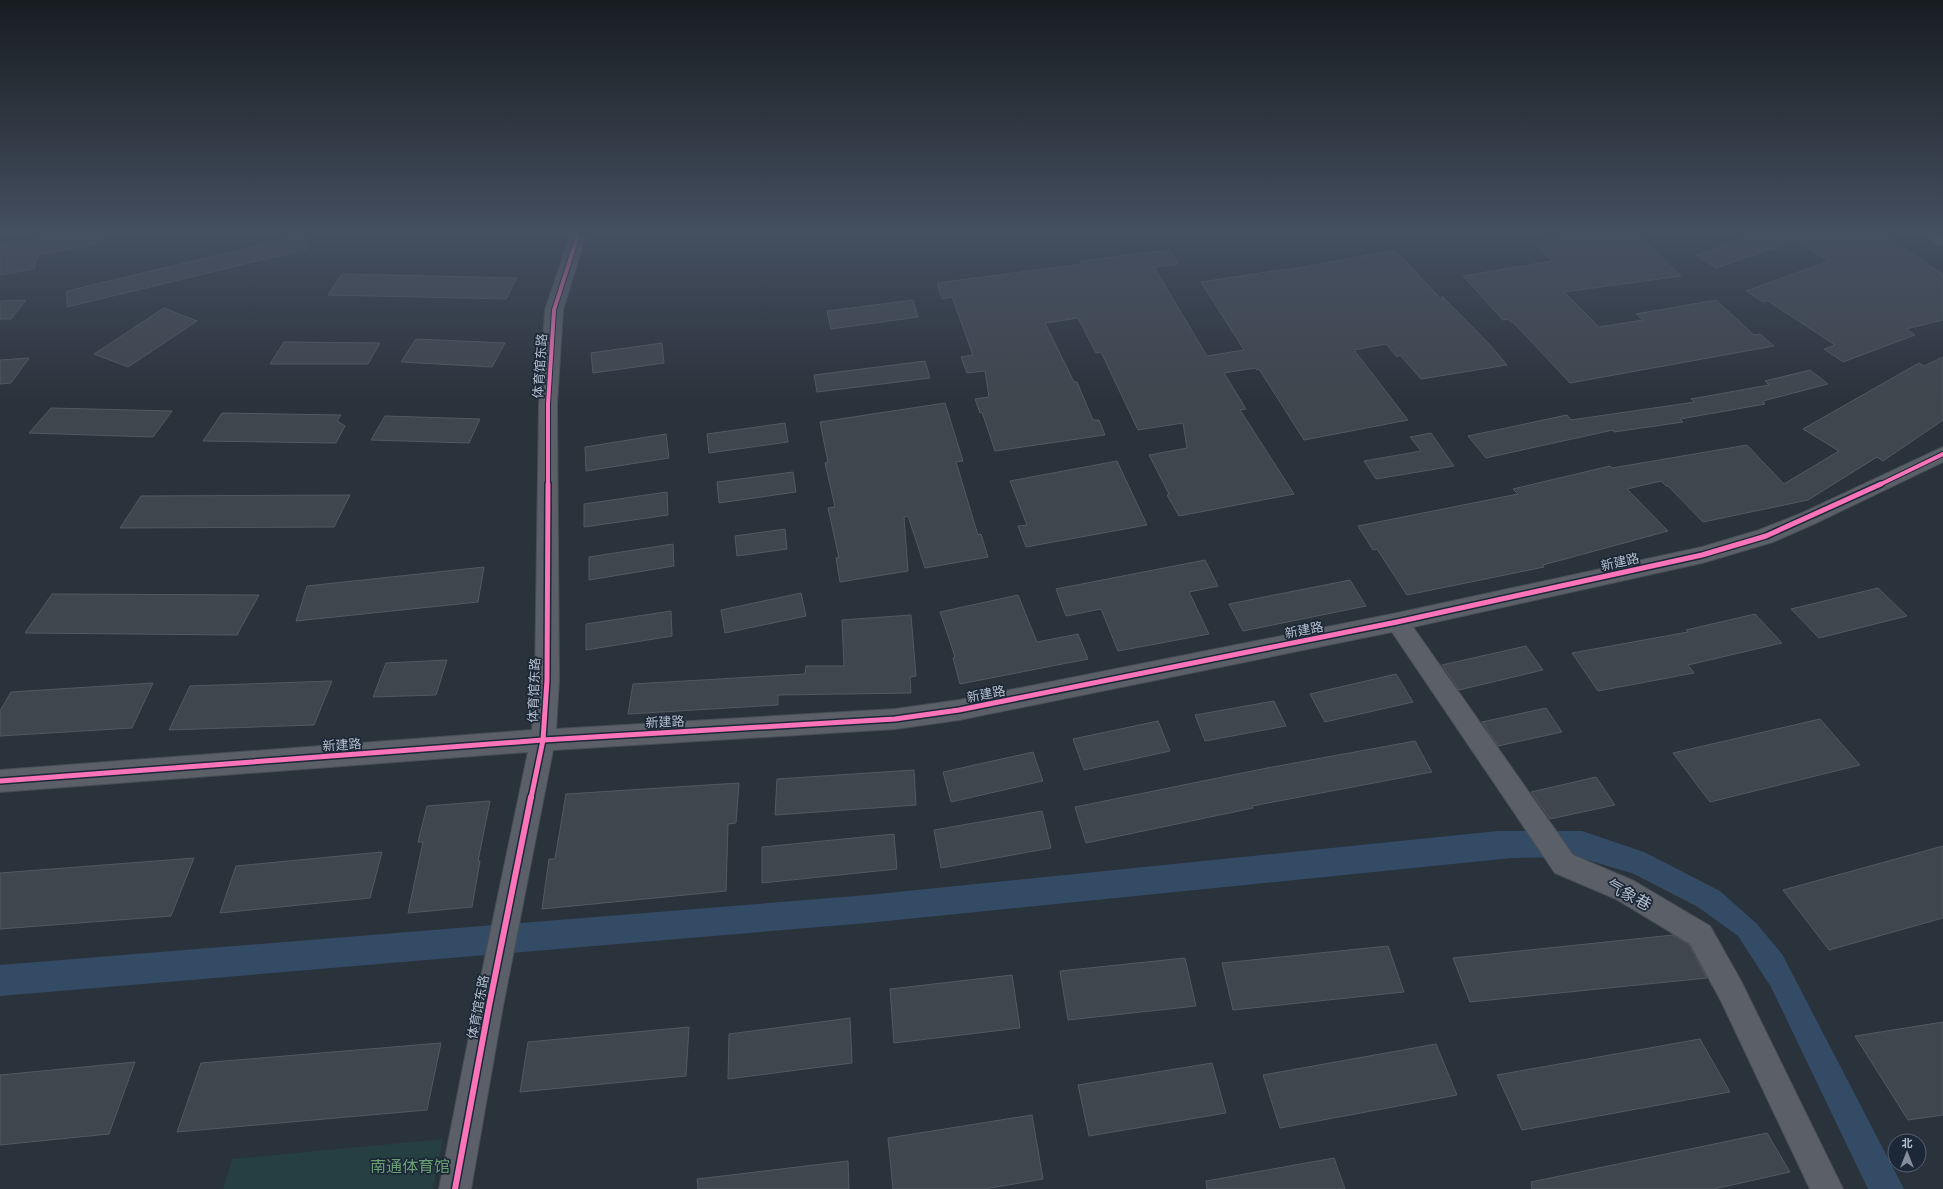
<svg xmlns="http://www.w3.org/2000/svg" width="1943" height="1189" font-family="'Fira Sans','Noto Sans SC',sans-serif">
  <style>
    .green { fill: #263f42 }
    .water { fill: #344b66 }
    .building { fill: #3f464e; stroke: #525962 }
    .lines { fill: none; stroke-linecap: round; stroke-linejoin: round }
    .minor-casing { stroke: #484e55; stroke-width: 2 }
    .major-casing { stroke: #484e57; stroke-width: 2 }
    .minor { fill: #5b6068; fill-rule: evenodd }
    .major { fill: #5d636a; fill-rule: evenodd }
    .cycleway-far2-casing { stroke: #1c2837; stroke-width: 6 }
    .cycleway-far1-casing { stroke: #1c2837; stroke-width: 8 }
    .cycleway-casing { stroke: #1c2837; stroke-width: 9 }
    .cycleway-far2 { stroke: #fb73b8; stroke-width: 4 }
    .cycleway-far1 { stroke: #fb73b8; stroke-width: 5 }
    .cycleway { stroke: #fb73b8; stroke-width: 6 }
    .labels { text-anchor: middle; dominant-baseline: central; stroke-width: 3.5; stroke-linejoin: round; paint-order: stroke }
    .street-label { font-size: 13px; fill: #b4becc; stroke: #1c2837 }
    .near-street-label { font-size: 16px; fill: #b4becc; stroke: #1c2837 }
    .near-park-label { font-size: 16px; fill: #699f73; stroke: #1c2837 }
  </style>
  <rect width="100%" height="100%" fill="#2a323b"/>
  <path class="green" d="M 443,1139 L 433,1189 L 223,1189 L 232,1159 Z"/>
  <path class="water" d="M 1498,831 L 1582,831 L 1644,852 L 1720,891 L 1756,923 L 1782,954 L 1904,1189 L 1868,1189 L 1771,987 L 1738,936 L 1698,907 L 1634,874 L 1578,857 L 1512,858 L 867,923 L 0,996 L 0,965 L 868,895 Z"/>
  <g class="building">
    <path d="M 60,235 L 101,235 L 101,243 L 38,255 L 34,269 L 0,275 L 0,246 Z"/>
    <path d="M 302,235 L 305,235 L 307,249 L 67,307 L 67,291 Z"/>
    <path d="M 1581,235 L 1638,235 L 1681,276 L 1564,292 L 1599,327 L 1643,320 L 1636,314 L 1716,300 L 1754,335 L 1760,334 L 1774,346 L 1570,383 L 1513,322 L 1511,322 L 1508,319 L 1503,320 L 1463,276 L 1552,261 L 1533,242 Z"/>
    <path d="M 1754,235 L 1883,235 L 1943,274 L 1943,320 L 1906,329 L 1915,335 L 1843,362 L 1824,349 L 1835,345 L 1768,301 L 1763,302 L 1746,291 L 1829,261 L 1795,241 L 1716,268 L 1696,255 Z"/>
    <path d="M 1170,250 L 1178,264 L 1154,267 L 1207,356 L 1244,350 L 1201,282 L 1287,269 L 1288,270 L 1395,250 L 1443,301 L 1442,296 L 1491,346 L 1507,365 L 1421,379 L 1400,355 L 1397,357 L 1386,344 L 1354,350 L 1408,420 L 1304,440 L 1259,369 L 1257,370 L 1255,368 L 1224,373 L 1246,409 L 1240,410 L 1294,494 L 1179,516 L 1167,495 L 1169,494 L 1149,455 L 1187,448 L 1183,423 L 1138,430 L 1101,352 L 1096,353 L 1078,318 L 1045,323 L 1074,382 L 1077,382 L 1093,420 L 1099,420 L 1105,435 L 995,451 L 982,412 L 980,413 L 975,399 L 989,397 L 985,371 L 967,373 L 961,357 L 973,355 L 952,297 L 942,299 L 937,283 L 1082,264 L 1080,261 Z"/>
    <path d="M 342,274 L 517,278 L 506,299 L 328,295 Z"/>
    <path d="M 26,300 L 11,319 L 0,319 L 0,301 Z"/>
    <path d="M 913,300 L 918,317 L 831,329 L 827,311 Z"/>
    <path d="M 164,308 L 197,321 L 128,367 L 94,354 Z"/>
    <path d="M 416,339 L 505,343 L 492,367 L 401,362 Z"/>
    <path d="M 284,342 L 380,343 L 368,364 L 270,364 Z"/>
    <path d="M 662,343 L 664,363 L 593,373 L 591,353 Z"/>
    <path d="M 1943,357 L 1943,420 L 1883,461 L 1877,457 L 1808,500 L 1703,522 L 1668,486 L 1666,486 L 1661,481 L 1627,489 L 1668,531 L 1543,565 L 1544,567 L 1407,595 L 1377,549 L 1373,550 L 1358,526 L 1518,494 L 1513,489 L 1610,466 L 1612,468 L 1747,445 L 1784,484 L 1839,451 L 1803,429 L 1919,363 L 1924,366 Z"/>
    <path d="M 29,358 L 11,383 L 0,384 L 0,360 Z"/>
    <path d="M 925,361 L 930,378 L 817,392 L 814,375 Z"/>
    <path d="M 1810,370 L 1828,384 L 1763,401 L 1765,404 L 1680,419 L 1683,422 L 1614,432 L 1613,430 L 1486,458 L 1468,436 L 1567,415 L 1571,420 L 1695,402 L 1691,399 L 1769,385 L 1765,381 Z"/>
    <path d="M 945,403 L 963,461 L 956,462 L 978,535 L 981,534 L 988,557 L 925,568 L 908,516 L 904,517 L 908,571 L 840,582 L 836,558 L 839,558 L 828,508 L 835,507 L 825,463 L 828,462 L 820,422 Z"/>
    <path d="M 51,408 L 172,411 L 153,437 L 29,433 Z"/>
    <path d="M 222,413 L 341,415 L 337,421 L 345,426 L 336,443 L 203,441 Z"/>
    <path d="M 385,416 L 480,419 L 469,443 L 371,440 Z"/>
    <path d="M 785,423 L 788,442 L 709,453 L 707,434 Z"/>
    <path d="M 1431,433 L 1454,466 L 1376,479 L 1364,461 L 1421,451 L 1410,437 Z"/>
    <path d="M 666,434 L 669,458 L 586,471 L 585,447 Z"/>
    <path d="M 1117,461 L 1147,525 L 1026,547 L 1018,526 L 1027,525 L 1010,481 Z"/>
    <path d="M 793,472 L 796,492 L 719,503 L 717,482 Z"/>
    <path d="M 667,492 L 668,515 L 584,527 L 584,504 Z"/>
    <path d="M 350,495 L 334,527 L 120,528 L 141,496 Z"/>
    <path d="M 785,529 L 787,549 L 737,556 L 735,536 Z"/>
    <path d="M 673,544 L 674,566 L 589,580 L 589,557 Z"/>
    <path d="M 1205,560 L 1218,586 L 1189,592 L 1209,634 L 1118,651 L 1101,609 L 1066,616 L 1056,589 Z"/>
    <path d="M 484,567 L 478,602 L 296,621 L 307,586 Z"/>
    <path d="M 1350,580 L 1366,606 L 1243,631 L 1229,604 Z"/>
    <path d="M 1878,588 L 1907,616 L 1819,638 L 1791,609 Z"/>
    <path d="M 801,593 L 806,616 L 725,633 L 721,610 Z"/>
    <path d="M 52,594 L 259,595 L 237,635 L 25,633 Z"/>
    <path d="M 1018,595 L 1037,642 L 1078,634 L 1088,659 L 960,684 L 953,658 L 955,657 L 940,612 Z"/>
    <path d="M 671,611 L 672,636 L 586,650 L 586,624 Z"/>
    <path d="M 1755,614 L 1782,643 L 1688,665 L 1694,673 L 1598,691 L 1572,653 L 1688,632 L 1686,630 Z"/>
    <path d="M 911,615 L 916,676 L 910,677 L 911,693 L 778,695 L 778,705 L 628,714 L 633,684 L 805,674 L 806,666 L 844,666 L 842,620 Z"/>
    <path d="M 1526,646 L 1543,670 L 1459,690 L 1442,665 Z"/>
    <path d="M 447,660 L 436,695 L 373,697 L 386,663 Z"/>
    <path d="M 1396,674 L 1413,702 L 1325,722 L 1310,694 Z"/>
    <path d="M 332,681 L 314,725 L 169,730 L 190,686 Z"/>
    <path d="M 153,683 L 132,728 L 0,736 L 0,711 L 11,692 Z"/>
    <path d="M 1274,701 L 1286,726 L 1205,741 L 1195,715 Z"/>
    <path d="M 1546,708 L 1562,732 L 1498,746 L 1482,722 Z"/>
    <path d="M 1820,719 L 1860,765 L 1710,802 L 1673,753 Z"/>
    <path d="M 1158,721 L 1170,751 L 1084,770 L 1073,739 Z"/>
    <path d="M 1415,741 L 1432,772 L 1252,806 L 1253,808 L 1086,843 L 1075,807 L 1267,768 Z"/>
    <path d="M 1033,752 L 1043,781 L 951,802 L 943,772 Z"/>
    <path d="M 914,770 L 916,805 L 775,815 L 777,779 Z"/>
    <path d="M 1596,777 L 1615,805 L 1550,819 L 1531,792 Z"/>
    <path d="M 739,783 L 736,823 L 728,824 L 726,891 L 542,909 L 549,859 L 555,859 L 566,794 Z"/>
    <path d="M 490,801 L 478,861 L 480,861 L 472,907 L 408,913 L 423,842 L 418,842 L 427,806 Z"/>
    <path d="M 1042,811 L 1051,848 L 941,868 L 934,830 Z"/>
    <path d="M 894,834 L 897,869 L 762,883 L 762,847 Z"/>
    <path d="M 1943,846 L 1943,918 L 1829,950 L 1783,890 Z"/>
    <path d="M 382,852 L 370,898 L 220,913 L 236,866 Z"/>
    <path d="M 194,858 L 171,916 L 0,929 L 0,873 Z"/>
    <path d="M 1673,935 L 1689,945 L 1707,978 L 1470,1002 L 1453,958 Z"/>
    <path d="M 1388,946 L 1404,992 L 1233,1010 L 1222,963 Z"/>
    <path d="M 1185,958 L 1196,1006 L 1068,1020 L 1060,971 Z"/>
    <path d="M 1012,975 L 1020,1028 L 894,1043 L 890,989 Z"/>
    <path d="M 850,1018 L 852,1063 L 728,1079 L 729,1034 Z"/>
    <path d="M 1943,1022 L 1943,1115 L 1908,1120 L 1855,1036 Z"/>
    <path d="M 689,1027 L 686,1076 L 520,1092 L 528,1042 Z"/>
    <path d="M 1700,1039 L 1730,1092 L 1522,1130 L 1497,1075 Z"/>
    <path d="M 441,1043 L 427,1110 L 177,1132 L 201,1063 Z"/>
    <path d="M 1436,1044 L 1457,1095 L 1280,1128 L 1263,1075 Z"/>
    <path d="M 135,1062 L 109,1134 L 0,1145 L 0,1075 Z"/>
    <path d="M 1212,1063 L 1226,1113 L 1089,1136 L 1078,1085 Z"/>
    <path d="M 1032,1115 L 1043,1179 L 985,1189 L 893,1189 L 888,1138 Z"/>
    <path d="M 1767,1133 L 1790,1172 L 1714,1189 L 1532,1189 L 1531,1182 Z"/>
    <path d="M 1334,1158 L 1345,1189 L 1207,1189 L 1206,1181 Z"/>
    <path d="M 848,1161 L 849,1189 L 698,1189 L 697,1179 Z"/>
  </g>
  <g class="lines">
    <defs>
      <path id="minor" d="M 570,235 L 586,235 L 563,310 L 557,404 L 559,680 L 556,729 L 895,709 L 959,700 L 1397,613 L 1702,547 L 1759,530 L 1802,513 L 1943,447 L 1943,462 L 1816,523 L 1773,542 L 1702,563 L 1413,627 L 1573,855 L 1634,881 L 1710,926 L 1741,981 L 1843,1189 L 1810,1189 L 1721,1001 L 1690,944 L 1616,899 L 1555,873 L 1392,632 L 959,720 L 895,729 L 553,750 L 503,1006 L 471,1189 L 439,1189 L 475,1006 L 528,752 L 0,792 L 0,770 L 532,730 L 535,680 L 539,404 L 545,310 Z"/>
      <path id="major" d="M 1925,235 L 1943,235 L 1943,246 L 1937,244 Z"/>
    </defs>
    <use href="#minor" class="minor-casing"/>
    <use href="#major" class="major-casing"/>
    <use href="#minor" class="minor"/>
    <use href="#major" class="major"/>
    <defs>
      <g id="cycleway-far2">
        <path d="M 548,485 L 548,404 L 554,310 L 578,235"/>
        <path d="M 1879,485 L 1943,454"/>
      </g>
      <g id="cycleway-far1">
        <path d="M 0,781 L 543,740 L 895,719 L 959,710 L 1397,622 L 1702,555 L 1766,536 L 1881,484"/>
        <path d="M 531,798 L 543,740 L 547,680 L 548,484"/>
      </g>
      <path id="cycleway" d="M 455,1189 L 489,1006 L 531,797"/>
    </defs>
    <use href="#cycleway-far2" class="cycleway-far2-casing"/>
    <use href="#cycleway-far1" class="cycleway-far1-casing"/>
    <use href="#cycleway" class="cycleway-casing"/>
    <use href="#cycleway-far2" class="cycleway-far2"/>
    <use href="#cycleway-far1" class="cycleway-far1"/>
    <use href="#cycleway" class="cycleway"/>
  </g>
  <linearGradient id="sky" x2="0" y2="1"><stop stop-color="#171c20"/><stop offset="0.58" stop-color="#444f60"/><stop offset="1" stop-color="#444f60" stop-opacity="0"/></linearGradient>
  <rect width="1943" height="402" fill="url(#sky)"/>
  <g class="labels">
    <g class="street-label">
      <text transform="translate(540 366) rotate(-86)">体育馆东路</text>
      <text transform="translate(1620 562) rotate(-13)">新建路</text>
      <text transform="translate(1304 630) rotate(-11)">新建路</text>
      <text transform="translate(534 690) rotate(-88)">体育馆东路</text>
      <text transform="translate(986 694) rotate(-11)">新建路</text>
      <text transform="translate(665 722) rotate(-3)">新建路</text>
      <text transform="translate(342 745) rotate(-4)">新建路</text>
      <text transform="translate(478 1007) rotate(-79)">体育馆东路</text>
    </g>
    <g class="near-street-label">
      <text transform="translate(1629 895) rotate(28)">气象巷</text>
    </g>
    <g class="near-park-label">
      <text x="410" y="1166">南通体育馆</text>
    </g>
  </g>
  <g transform="translate(1907 1153)"><circle r="19" fill="#1c2837" stroke="#596473"/>
  <path d="M0-3L7 15L0 10L-7 15Z" fill="#848d99"/>
  <text y="-6" font-size="11" font-weight="bold" text-anchor="middle" fill="#b4becc">北</text>
  </g>
</svg>
